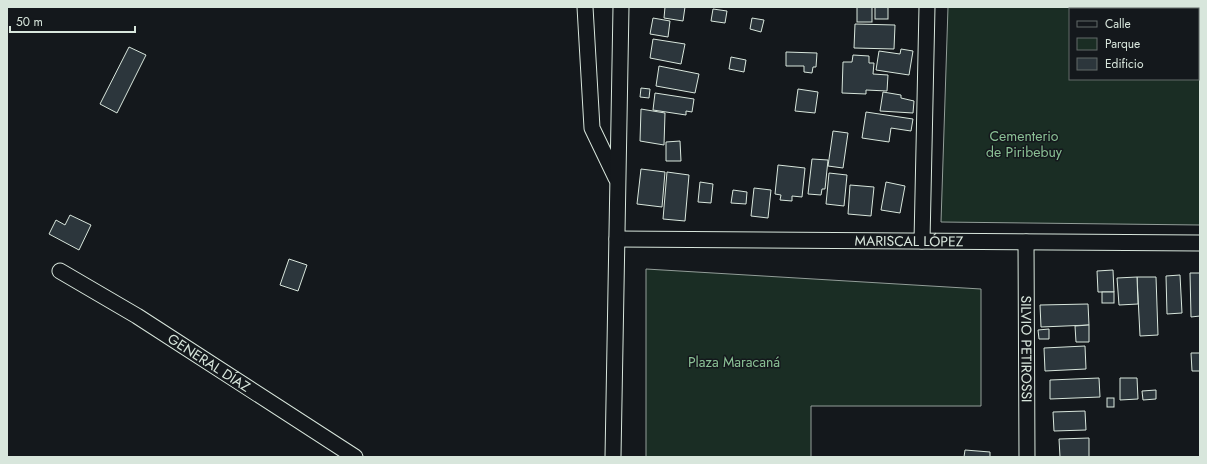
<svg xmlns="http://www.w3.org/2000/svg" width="1207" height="464" font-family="Jost,sans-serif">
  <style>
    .green { fill: #1a2d24; stroke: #939e99; fill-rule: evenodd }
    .building { fill: #2c363c; stroke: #d8e6dc }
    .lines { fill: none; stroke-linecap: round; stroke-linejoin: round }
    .street-casing { stroke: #d8e6dc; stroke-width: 17 }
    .street { stroke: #14181c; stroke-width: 15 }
    .labels { text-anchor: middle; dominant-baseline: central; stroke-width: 3; stroke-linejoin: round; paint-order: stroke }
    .park-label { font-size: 14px; fill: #8ac095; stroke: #14181c }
    .street-label { font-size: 14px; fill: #d8e6dc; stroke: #14181c }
  </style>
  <rect width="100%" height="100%" fill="#14181c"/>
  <g class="green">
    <path d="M 948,7 L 1200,7 L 1200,225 L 941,222 ZM 1070,9 L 1198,9 L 1198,79 L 1070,79 Z"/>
    <path d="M 646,269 L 981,289 L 981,406 L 811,406 L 811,457 L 646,457 Z"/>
  </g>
  <g class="building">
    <path d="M 665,7 L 685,7 L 683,21 L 664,18 Z"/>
    <rect x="857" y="7" width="15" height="15"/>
    <rect x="875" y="7" width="13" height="12"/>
    <path d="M 713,9 L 727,11 L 725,23 L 711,21 Z"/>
    <path d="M 653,18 L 670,21 L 668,37 L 650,34 Z"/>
    <path d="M 752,18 L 764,20 L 761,32 L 750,29 Z"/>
    <path d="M 855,24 L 895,25 L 894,49 L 854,48 Z"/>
    <path d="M 653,39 L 685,44 L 681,64 L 650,58 Z"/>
    <path d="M 129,47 L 146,55 L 117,113 L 100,104 Z"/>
    <path d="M 901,49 L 913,51 L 909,75 L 876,70 L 879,51 L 900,54 Z"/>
    <path d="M 786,52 L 817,53 L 816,67 L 813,67 L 812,73 L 804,72 L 804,66 L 786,66 Z"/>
    <path d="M 853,55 L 869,56 L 869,63 L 874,63 L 873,74 L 888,75 L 887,91 L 866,90 L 866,94 L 842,93 L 843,62 L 852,62 Z"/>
    <path d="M 731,57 L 746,60 L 744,72 L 729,69 Z"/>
    <path d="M 659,66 L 699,74 L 695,93 L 656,86 Z"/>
    <path d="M 641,88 L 650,89 L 649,98 L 640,97 Z"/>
    <path d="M 798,89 L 818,92 L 815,113 L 795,111 Z"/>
    <path d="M 883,92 L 901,95 L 901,98 L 914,101 L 913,113 L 880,111 Z"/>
    <path d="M 655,93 L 694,99 L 692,112 L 686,111 L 686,115 L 653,110 Z"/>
    <path d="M 641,109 L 665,113 L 664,145 L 640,141 Z"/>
    <path d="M 866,112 L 913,119 L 911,131 L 891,128 L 889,142 L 862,138 Z"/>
    <path d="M 833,131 L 848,133 L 843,168 L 828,166 Z"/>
    <path d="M 680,141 L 681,161 L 666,161 L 666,142 Z"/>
    <path d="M 812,159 L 828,160 L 825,189 L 822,189 L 821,195 L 808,194 Z"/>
    <path d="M 778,165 L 805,168 L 802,197 L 792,196 L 792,201 L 780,200 L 781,195 L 775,194 Z"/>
    <path d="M 641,169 L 665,172 L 662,207 L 637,204 Z"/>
    <path d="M 667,172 L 689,175 L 685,221 L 663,219 Z"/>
    <path d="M 829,173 L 847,175 L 844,206 L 826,204 Z"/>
    <path d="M 700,182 L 713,184 L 711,203 L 698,202 Z"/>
    <path d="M 886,182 L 905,186 L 900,213 L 881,210 Z"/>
    <path d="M 850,185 L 874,187 L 871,216 L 848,214 Z"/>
    <path d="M 754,188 L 771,190 L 768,218 L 751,216 Z"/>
    <path d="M 733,190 L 747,192 L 746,204 L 731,203 Z"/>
    <path d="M 70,215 L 91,225 L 79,250 L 49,234 L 56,220 L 65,225 Z"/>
    <path d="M 289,259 L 307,265 L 298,291 L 280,285 Z"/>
    <path d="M 1113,270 L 1114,292 L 1098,292 L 1097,271 Z"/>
    <path d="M 1190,273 L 1200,273 L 1200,316 L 1191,317 Z"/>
    <path d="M 1180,275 L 1182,313 L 1167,314 L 1166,276 Z"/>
    <path d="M 1137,277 L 1156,277 L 1158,335 L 1140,336 Z"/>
    <path d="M 1137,277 L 1138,304 L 1119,305 L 1117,278 Z"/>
    <rect x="1102" y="292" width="12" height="11"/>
    <path d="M 1088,304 L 1089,325 L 1041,327 L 1040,305 Z"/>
    <path d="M 1089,325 L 1089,342 L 1076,342 L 1075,326 Z"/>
    <path d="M 1049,329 L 1049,339 L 1039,339 L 1038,330 Z"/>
    <path d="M 1085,346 L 1086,369 L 1045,371 L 1044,348 Z"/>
    <path d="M 1191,353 L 1200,353 L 1200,371 L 1192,371 Z"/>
    <path d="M 1099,378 L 1100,397 L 1050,399 L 1050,380 Z"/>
    <path d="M 1120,378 L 1137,378 L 1138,399 L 1120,400 Z"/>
    <path d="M 1156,390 L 1156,399 L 1143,400 L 1142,391 Z"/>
    <rect x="1107" y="398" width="7" height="9"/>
    <path d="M 1085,411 L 1086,430 L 1054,431 L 1053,412 Z"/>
    <path d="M 1089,438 L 1089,457 L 1060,457 L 1059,439 Z"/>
    <path d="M 965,450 L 990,452 L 990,457 L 964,457 Z"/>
  </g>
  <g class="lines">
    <defs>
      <g id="street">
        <path d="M 585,7 L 592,128 L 616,178"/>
        <path id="s1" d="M 617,239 L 1200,243"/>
        <path d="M 922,241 L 927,7"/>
        <path id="s2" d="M 1026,242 L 1027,457"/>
        <path id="s3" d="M 60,271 L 137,316 L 355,457"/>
        <path d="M 613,457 L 621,7"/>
      </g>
    </defs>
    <use href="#street" class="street-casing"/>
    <use href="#street" class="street"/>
  </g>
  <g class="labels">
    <g class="park-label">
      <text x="1024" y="136">Cementerio<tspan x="1024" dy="16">de Piribebuy</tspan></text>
      <text x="734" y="362">Plaza Maracaná</text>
    </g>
    <g class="street-label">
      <text stroke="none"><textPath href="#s1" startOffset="292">MARISCAL LÓPEZ</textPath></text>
      <text stroke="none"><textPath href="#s2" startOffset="107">SILVIO PETIROSSI</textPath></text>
      <text stroke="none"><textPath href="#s3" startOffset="175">GENERAL DÍAZ</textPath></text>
    </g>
  </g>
  <rect width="1207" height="464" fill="none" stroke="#d8e6dc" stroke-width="16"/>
  <rect x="1069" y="8" width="130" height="72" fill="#14181c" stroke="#626a69"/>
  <rect x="1077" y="21" width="20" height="6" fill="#14181c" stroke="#626a69"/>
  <text x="1105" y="28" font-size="12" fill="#d8e6dc">Calle</text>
  <rect x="1077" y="38" width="20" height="12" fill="#1a2d24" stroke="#626a69"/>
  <text x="1105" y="48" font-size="12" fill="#d8e6dc">Parque</text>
  <rect x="1077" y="58" width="20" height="12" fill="#2c363c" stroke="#626a69"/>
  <text x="1105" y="68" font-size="12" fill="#d8e6dc">Edificio</text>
  <path d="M10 26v6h125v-6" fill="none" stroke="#d8e6dc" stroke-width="2"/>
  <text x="16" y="26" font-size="12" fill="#d8e6dc" stroke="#14181c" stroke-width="3" paint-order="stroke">50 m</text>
</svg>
